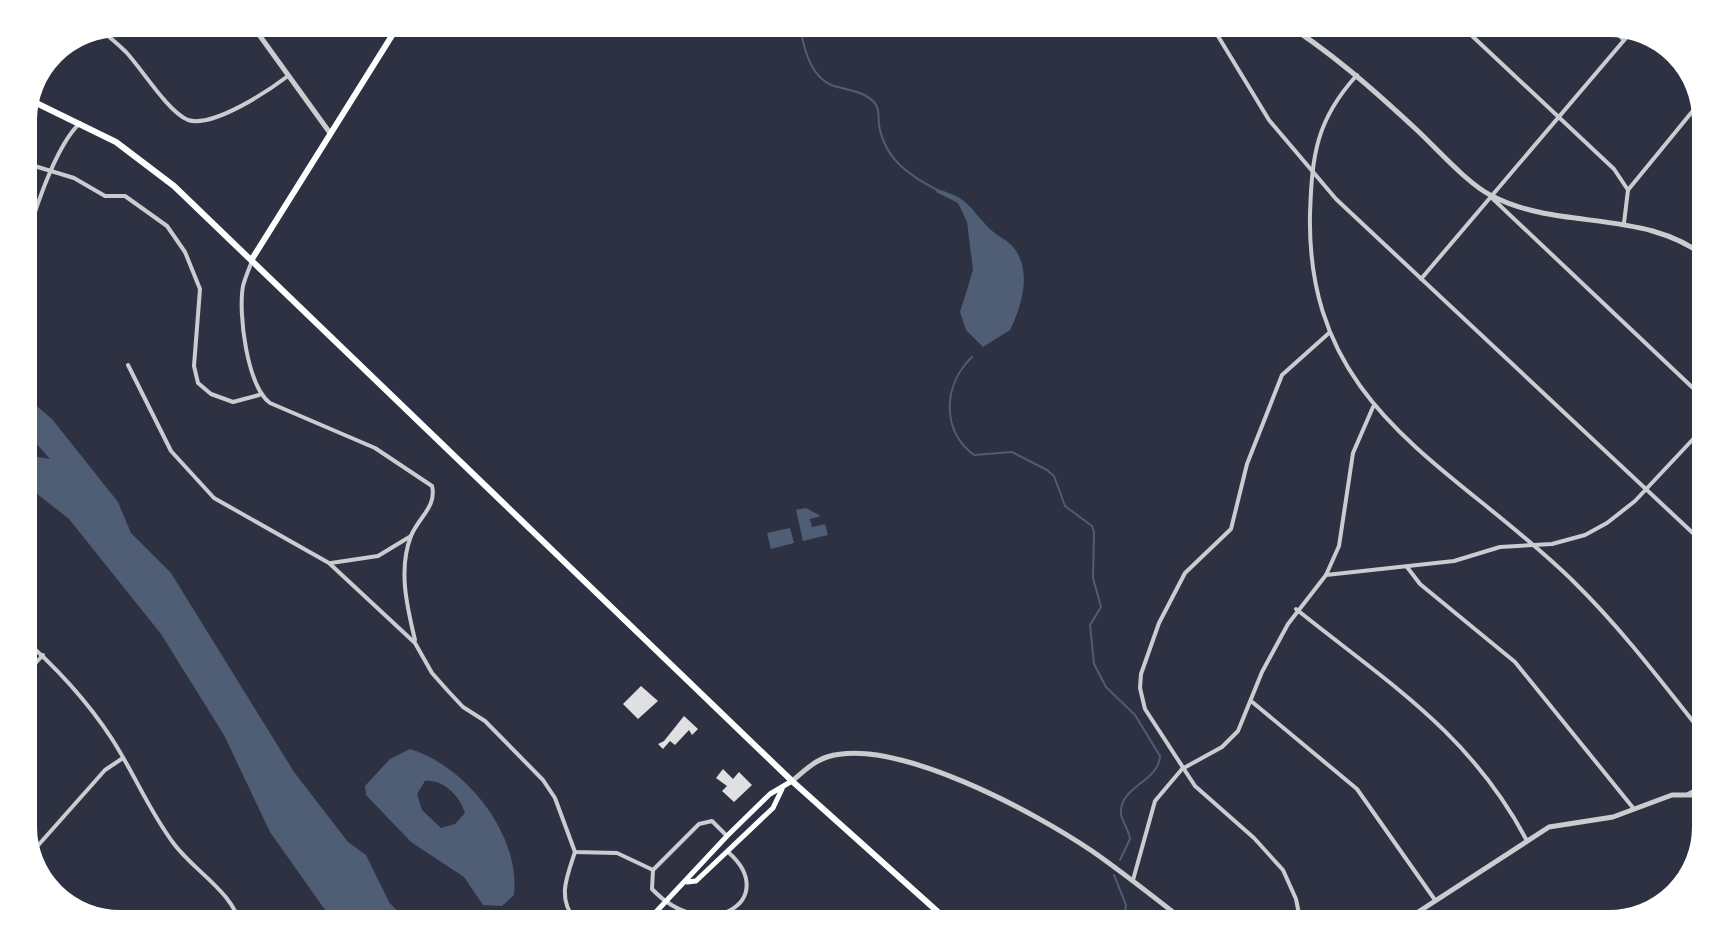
<svg xmlns="http://www.w3.org/2000/svg" width="1729" height="947" font-family="'Exo 2',sans-serif">
  <style>
    .water { fill: #4f5d75; fill-rule: evenodd }
    .lines { fill: none; stroke-linecap: round; stroke-linejoin: round }
    .stream { stroke: #4f5d75; stroke-width: 2 }
    .building { fill: #e0e0e3 }
    .minor { stroke: #caccd0; stroke-width: 4 }
    .tertiary { stroke: #caccd0; stroke-width: 5 }
    .secondary { stroke: #fff; stroke-width: 5 }
    .primary { stroke: #fff; stroke-width: 6 }
    .rim { fill: none; stroke: #fff; stroke-width: 10 }
  </style>
  <rect width="100%" height="100%" fill="#2d3142"/>
  <g class="water">
    <path d="M 937,189 C 971,199 967,206 990,229 C 997,236 1008,240 1014,248 C 1032,271 1022,306 1010,330 L 983,347 L 966,330 L 960,312 L 973,270 L 967,222 L 958,203 L 936,192 Z"/>
    <path d="M 18,390 L 52,419 L 118,502 L 131,533 L 171,573 L 294,772 L 348,842 L 366,855 L 389,902 L 414,929 L 339,929 L 335,924 L 270,832 L 224,735 L 161,634 L 69,519 L 18,479 L 18,437 L 33,456 L 50,459 L 18,423 Z"/>
    <path d="M 806,508 L 821,516 L 810,519 L 812,527 L 825,524 L 828,535 L 803,541 L 796,510 Z"/>
    <path d="M 790,528 L 794,543 L 771,549 L 767,533 Z"/>
    <path d="M 410,749 C 466,766 521,835 514,895 L 502,906 L 483,905 L 464,877 L 411,842 L 366,795 L 365,786 L 390,759 ZM 425,781 C 443,779 460,796 465,813 L 455,824 L 441,828 L 422,810 L 417,794 Z"/>
  </g>
  <g class="lines">
    <g class="stream">
      <path d="M 800,18 C 801,41 809,78 834,86 C 848,90 863,91 874,102 C 880,109 878,117 879,125 C 885,160 910,176 939,191"/>
      <path d="M 972,357 C 943,385 941,430 974,455 L 1012,452 L 1047,470 L 1054,476 L 1065,506 L 1092,526 L 1094,532 L 1093,578 L 1101,607 L 1090,625 L 1094,664 L 1106,687 L 1135,715 L 1160,756 C 1159,782 1119,786 1121,814 C 1122,822 1129,830 1130,839 L 1120,860"/>
      <path d="M 1114,875 L 1126,905 L 1123,929"/>
    </g>
  </g>
  <g class="building">
    <path d="M 641,686 L 658,701 L 638,719 L 623,704 Z"/>
    <path d="M 684,716 L 698,729 L 692,735 L 689,730 L 675,745 L 670,741 L 663,749 L 658,744 L 664,741 Z"/>
    <path d="M 723,769 L 733,779 L 739,772 L 752,785 L 734,802 L 722,791 L 727,786 L 716,778 Z"/>
  </g>
  <g class="lines">
    <g class="minor">
      <path d="M 1207,18 L 1269,120 L 1336,199 L 1711,550"/>
      <path d="M 1453,18 L 1614,169 L 1628,190 L 1624,223"/>
      <path d="M 1601,18 L 1624,40"/>
      <path d="M 97,27 C 107,35 117,43 126,52 C 142,69 168,112 188,120 C 213,128 268,91 288,76"/>
      <path d="M 1357,75 C 1316,120 1312,155 1310,214 C 1306,411 1453,463 1574,582 C 1624,631 1667,689 1711,744"/>
      <path d="M 18,161 L 74,178 L 105,196 L 125,196 L 167,226 L 185,252 L 200,289 L 194,366 L 198,383 L 211,394 L 233,402 L 259,395"/>
      <path d="M 1628,190 L 1705,96"/>
      <path d="M 1492,198 L 1711,405"/>
      <path d="M 1702,253 L 1711,243"/>
      <path d="M 252,261 C 249,269 245,278 243,286 C 238,313 247,386 270,403 L 375,448 L 432,486 C 437,507 418,518 411,536 C 398,569 407,607 415,640"/>
      <path d="M 18,265 C 30,227 52,149 80,123"/>
      <path d="M 1421,279 L 1637,25"/>
      <path d="M 128,365 L 171,451 L 214,498 L 329,563 L 415,643 L 432,673 L 448,691 L 463,707 L 485,721 L 543,780 L 555,798 L 575,852 L 617,853 L 653,870"/>
      <path d="M 331,563 L 378,556 L 411,536"/>
      <path d="M 1407,567 L 1420,584 L 1515,662 L 1634,809"/>
      <path d="M 1326,575 L 1454,561 L 1500,547 L 1552,544 L 1585,535 L 1607,523 L 1635,501 L 1711,420"/>
      <path d="M 1296,609 C 1388,683 1469,732 1526,839"/>
      <path d="M 18,634 C 54,665 86,699 112,739 C 134,773 149,811 174,844 C 197,874 233,891 242,929"/>
      <path d="M 18,682 L 43,655"/>
      <path d="M 1251,701 L 1357,789 L 1435,900"/>
      <path d="M 1688,794 L 1711,782"/>
      <path d="M 727,836 L 712,821 L 699,824 L 653,870 L 652,889 C 707,947 782,899 728,852"/>
      <path d="M 575,852 C 566,879 557,898 576,922"/>
      <path d="M 26,859 L 105,770 L 123,758"/>
      <path d="M 1133,880 L 1155,801 L 1182,769 L 1222,747 L 1238,731 L 1262,672 L 1288,624 L 1326,575 L 1339,546 L 1353,453 L 1373,407"/>
      <path d="M 1302,929 L 1296,899 L 1283,870 L 1254,838 L 1195,786 L 1145,709 L 1140,688 L 1141,674 L 1159,623 L 1185,573 L 1231,529 L 1247,464 L 1282,375 L 1329,333"/>
      <path d="M 1606,929 L 1663,912"/>
    </g>
    <g class="tertiary">
      <path d="M 247,18 L 330,133"/>
      <path d="M 1277,18 C 1329,50 1374,90 1419,132 C 1439,151 1468,184 1492,196 C 1562,232 1647,207 1711,261"/>
      <path d="M 792,781 C 803,772 814,761 827,757 C 895,736 1036,813 1092,851 C 1128,876 1161,903 1195,929"/>
      <path d="M 1392,929 L 1549,827 L 1613,817 L 1672,795 L 1711,795"/>
    </g>
    <g class="secondary">
      <path d="M 687,882 L 696,881 L 773,808 L 782,789"/>
      <path d="M 640,929 L 727,836 L 770,794 L 792,781"/>
    </g>
    <g class="primary">
      <path d="M 26,98 L 116,142 L 174,186 L 792,781 L 957,929"/>
      <path d="M 252,259 L 403,18"/>
    </g>
  </g>
  <path d="M0 0H1729V947H0ZM120 32H1609A88 88 0 0 1 1697 120V827A88 88 0 0 1 1609 915H120A88 88 0 0 1 32 827V120A88 88 0 0 1 120 32Z" fill="#fff" fill-rule="evenodd"/>
  <path class="rim" d="M120 32H1609A88 88 0 0 1 1697 120V827A88 88 0 0 1 1609 915H120A88 88 0 0 1 32 827V120A88 88 0 0 1 120 32Z"/>
</svg>
